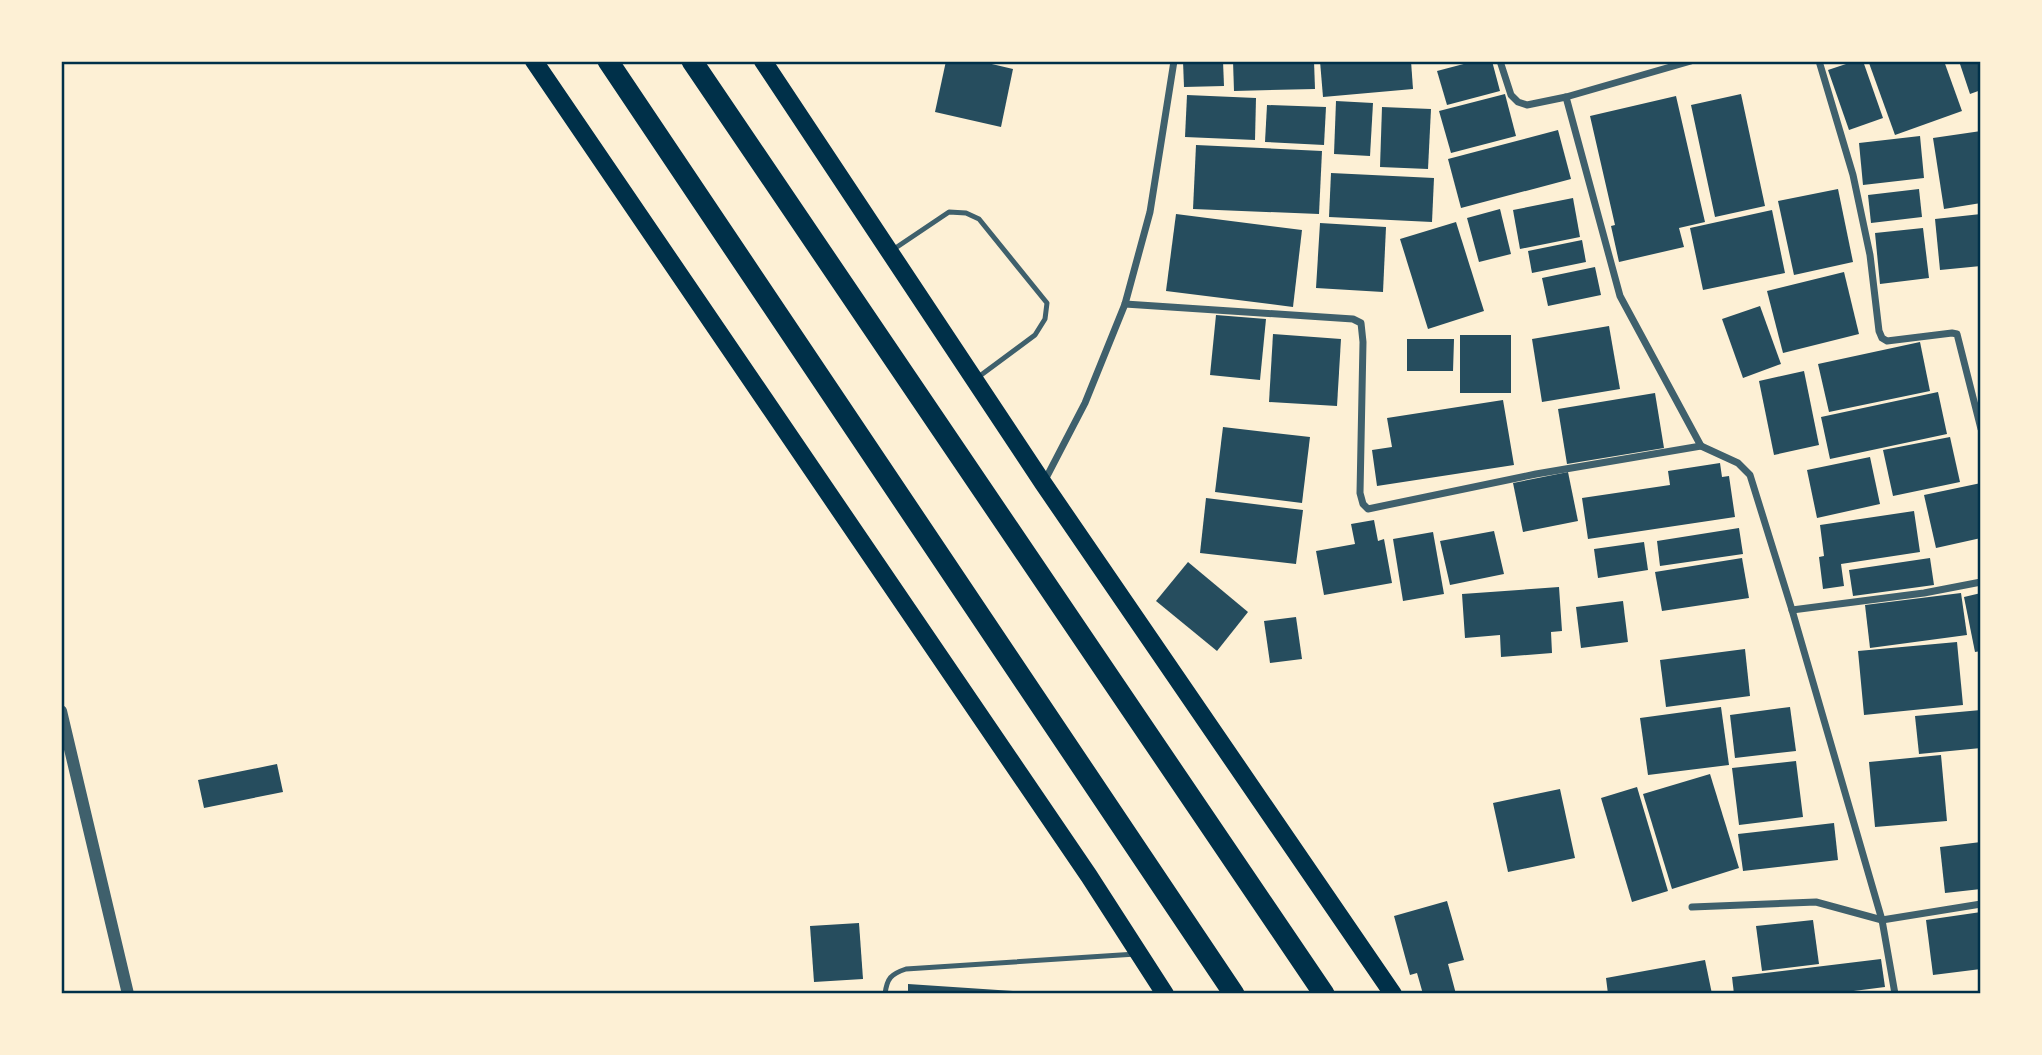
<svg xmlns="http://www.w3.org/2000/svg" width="2042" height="1055" font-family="'Fira Sans Condensed',sans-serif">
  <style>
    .building { fill: #264d5e }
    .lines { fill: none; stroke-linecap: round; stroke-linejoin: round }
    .service { stroke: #3f606c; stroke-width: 5 }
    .minor { stroke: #3f606c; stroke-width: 7 }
    .tertiary { stroke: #3f606c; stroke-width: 12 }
    .primary { stroke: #003049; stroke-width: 18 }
    .motorway { stroke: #003049; stroke-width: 21 }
    .neatline { fill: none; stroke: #003049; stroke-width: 2.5 }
  </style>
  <rect width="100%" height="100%" fill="#fdf0d5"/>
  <g class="building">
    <path d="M 946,61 L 979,61 L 1013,69 L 1001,127 L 935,112 Z"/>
    <path d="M 1183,61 L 1223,61 L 1224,86 L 1184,87 Z"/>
    <path d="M 1233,61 L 1314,61 L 1315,89 L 1234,91 Z"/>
    <path d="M 1320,61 L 1411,61 L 1413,89 L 1323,97 Z"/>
    <path d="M 1475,61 L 1492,61 L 1500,91 L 1447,105 L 1437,71 Z"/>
    <path d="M 1855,61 L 1863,61 L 1883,118 L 1849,130 L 1828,70 Z"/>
    <path d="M 1873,61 L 1944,61 L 1962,111 L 1895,135 L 1869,63 Z"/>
    <path d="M 1959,61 L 1981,61 L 1981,90 L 1970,94 Z"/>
    <path d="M 1505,94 L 1516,136 L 1451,153 L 1439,111 Z"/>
    <path d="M 1741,94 L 1765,206 L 1715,217 L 1691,105 Z"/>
    <path d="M 1187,95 L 1256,98 L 1255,140 L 1185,137 Z"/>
    <path d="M 1676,96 L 1705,222 L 1679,228 L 1684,247 L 1619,262 L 1611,226 L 1615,225 L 1590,116 Z"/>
    <path d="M 1336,101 L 1373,103 L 1370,156 L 1334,154 Z"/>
    <path d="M 1267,105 L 1326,107 L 1324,145 L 1265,142 Z"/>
    <path d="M 1382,107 L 1431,109 L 1428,169 L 1380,167 Z"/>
    <path d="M 1558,130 L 1571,179 L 1461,208 L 1448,159 Z"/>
    <path d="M 1981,131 L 1981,203 L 1944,209 L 1933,138 Z"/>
    <path d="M 1920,136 L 1924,178 L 1863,185 L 1859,143 Z"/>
    <path d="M 1196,145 L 1322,151 L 1319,214 L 1193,209 Z"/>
    <path d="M 1331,173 L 1434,178 L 1432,222 L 1329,217 Z"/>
    <path d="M 1838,189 L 1853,262 L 1794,275 L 1778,201 Z"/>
    <path d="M 1919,189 L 1922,217 L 1871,223 L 1868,195 Z"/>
    <path d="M 1573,198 L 1580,237 L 1520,249 L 1513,210 Z"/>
    <path d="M 1500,209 L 1511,254 L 1479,262 L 1467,218 Z"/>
    <path d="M 1772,210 L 1785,273 L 1703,290 L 1690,228 Z"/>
    <path d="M 1176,214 L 1302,230 L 1293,307 L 1166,291 Z"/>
    <path d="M 1981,214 L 1981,266 L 1940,270 L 1935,219 Z"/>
    <path d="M 1456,222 L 1484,311 L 1428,329 L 1400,239 Z"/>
    <path d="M 1320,223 L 1386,227 L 1383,292 L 1316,288 Z"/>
    <path d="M 1923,228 L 1929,278 L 1880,284 L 1875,233 Z"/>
    <path d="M 1582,240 L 1586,262 L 1532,273 L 1528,251 Z"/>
    <path d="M 1595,267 L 1601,295 L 1548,306 L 1542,278 Z"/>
    <path d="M 1844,272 L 1859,334 L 1783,353 L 1767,291 Z"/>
    <path d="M 1760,306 L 1781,364 L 1743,378 L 1722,319 Z"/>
    <path d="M 1216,315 L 1266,319 L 1260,380 L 1210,375 Z"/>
    <path d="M 1609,326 L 1620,389 L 1542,402 L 1532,339 Z"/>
    <path d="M 1273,334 L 1341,339 L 1337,406 L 1269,402 Z"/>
    <rect x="1460" y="335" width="51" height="58"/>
    <path d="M 1407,339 L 1454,339 L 1453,371 L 1407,371 Z"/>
    <path d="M 1920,342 L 1930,391 L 1829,412 L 1818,364 Z"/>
    <path d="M 1804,371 L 1819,445 L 1774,455 L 1759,381 Z"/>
    <path d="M 1938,392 L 1947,434 L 1830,459 L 1821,417 Z"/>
    <path d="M 1655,393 L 1664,448 L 1567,464 L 1558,409 Z"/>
    <path d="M 1503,400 L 1514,465 L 1377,486 L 1372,450 L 1392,447 L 1387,418 Z"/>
    <path d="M 1223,427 L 1310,437 L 1302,503 L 1215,492 Z"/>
    <path d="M 1950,437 L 1960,482 L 1893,496 L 1883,450 Z"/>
    <path d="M 1870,457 L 1880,504 L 1817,518 L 1807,470 Z"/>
    <path d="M 1720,463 L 1722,477 L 1729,476 L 1735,517 L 1588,539 L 1582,498 L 1670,485 L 1668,471 Z"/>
    <path d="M 1568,472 L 1578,521 L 1523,532 L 1513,483 Z"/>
    <path d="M 1981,483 L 1981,538 L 1936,548 L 1924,495 Z"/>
    <path d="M 1206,498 L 1303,510 L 1296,564 L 1200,553 Z"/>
    <path d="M 1914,511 L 1920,552 L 1841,564 L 1844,586 L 1823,589 L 1819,557 L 1824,556 L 1820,525 Z"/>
    <path d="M 1374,520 L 1378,541 L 1384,539 L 1392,583 L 1324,595 L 1316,551 L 1355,544 L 1351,524 Z"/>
    <path d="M 1739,528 L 1743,554 L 1660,566 L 1657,541 Z"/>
    <path d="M 1494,531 L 1504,574 L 1450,585 L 1440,541 Z"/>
    <path d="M 1433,532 L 1444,594 L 1403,601 L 1393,539 Z"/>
    <path d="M 1644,542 L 1648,570 L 1598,578 L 1594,549 Z"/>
    <path d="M 1742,558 L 1749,598 L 1662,611 L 1655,572 Z"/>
    <path d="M 1930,558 L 1934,585 L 1853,596 L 1849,570 Z"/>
    <path d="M 1188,562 L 1248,612 L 1217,651 L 1156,601 Z"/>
    <path d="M 1559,587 L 1562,631 L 1551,632 L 1552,653 L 1501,657 L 1500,635 L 1465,638 L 1462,594 Z"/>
    <path d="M 1961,593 L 1967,635 L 1870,648 L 1865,605 Z"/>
    <path d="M 1981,593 L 1981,651 L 1975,652 L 1964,597 Z"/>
    <path d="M 1623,601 L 1628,642 L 1581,648 L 1576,607 Z"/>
    <path d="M 1296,617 L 1302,659 L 1270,663 L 1264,621 Z"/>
    <path d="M 1957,642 L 1963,705 L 1864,715 L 1858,651 Z"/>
    <path d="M 1745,649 L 1750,696 L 1666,707 L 1660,660 Z"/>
    <path d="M 1721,707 L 1729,765 L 1648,775 L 1640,718 Z"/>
    <path d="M 1790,707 L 1796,751 L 1735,758 L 1730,715 Z"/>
    <path d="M 1981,710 L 1981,748 L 1919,754 L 1915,716 Z"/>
    <path d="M 1941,755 L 1947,821 L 1875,827 L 1869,762 Z"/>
    <path d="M 1796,761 L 1803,817 L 1739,825 L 1732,768 Z"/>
    <path d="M 277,764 L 283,792 L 204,808 L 198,780 Z"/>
    <path d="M 1710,774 L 1739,868 L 1672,889 L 1643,794 Z"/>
    <path d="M 1637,787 L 1668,891 L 1632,902 L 1601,798 Z"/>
    <path d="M 1560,789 L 1575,858 L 1508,872 L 1493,803 Z"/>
    <path d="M 1834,823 L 1838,860 L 1743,871 L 1738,834 Z"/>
    <path d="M 1981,842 L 1981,889 L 1945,893 L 1940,847 Z"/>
    <path d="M 1447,901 L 1464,960 L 1448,964 L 1456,994 L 1423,994 L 1417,973 L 1410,975 L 1394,916 Z"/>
    <path d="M 1981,912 L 1981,969 L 1933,975 L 1926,920 Z"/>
    <path d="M 1813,920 L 1819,964 L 1762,971 L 1756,926 Z"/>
    <path d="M 859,923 L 863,979 L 814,982 L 810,926 Z"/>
    <path d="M 1881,959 L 1885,987 L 1830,994 L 1734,994 L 1732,977 Z"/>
    <path d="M 1705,960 L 1712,994 L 1608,994 L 1606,978 Z"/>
    <path d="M 908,984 L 1013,991 L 1013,994 L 908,994 Z"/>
  </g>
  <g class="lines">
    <g class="service">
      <path d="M 891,251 L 949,212 L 966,213 L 979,219 L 1047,303 L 1045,319 L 1035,335 L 977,378"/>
      <path d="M 885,994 C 887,978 891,974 906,969 L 1136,954"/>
    </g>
    <g class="minor">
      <path d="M 1500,61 L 1511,95 L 1518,102 L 1527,105 L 1566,97 L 1691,61"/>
      <path d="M 1819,61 L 1853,175 L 1870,255 L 1879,331 L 1882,338 L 1887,341 L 1952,333 L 1957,334 L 1981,429"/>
      <path d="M 1566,97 L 1620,296 L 1701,446 L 1738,463 L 1750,475 L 1792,610 L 1882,920 L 1895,994"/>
      <path d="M 1125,304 L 1353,319 L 1361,323 L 1363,342 L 1360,493 L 1363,504 L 1368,509 L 1536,474 L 1701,446"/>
      <path d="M 1044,482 L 1085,403 L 1125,304 L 1150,212 L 1174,61"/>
      <path d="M 1792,610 L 1924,593 L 1981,582"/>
      <path d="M 1692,907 L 1816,902 L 1882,920 L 1981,904"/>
    </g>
    <path class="tertiary" d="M 61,711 L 128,994"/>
    <g class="primary">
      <path d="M 534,61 L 1089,876 L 1165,994"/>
      <path d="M 763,61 L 1043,483 L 1393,994"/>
    </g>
    <g class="motorway">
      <path d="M 608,61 L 1234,994"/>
      <path d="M 692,61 L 1324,994"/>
    </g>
  </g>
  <rect width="2042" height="1055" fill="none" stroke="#fdf0d5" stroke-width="126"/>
  <rect x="63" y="63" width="1916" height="929" class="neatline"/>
</svg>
